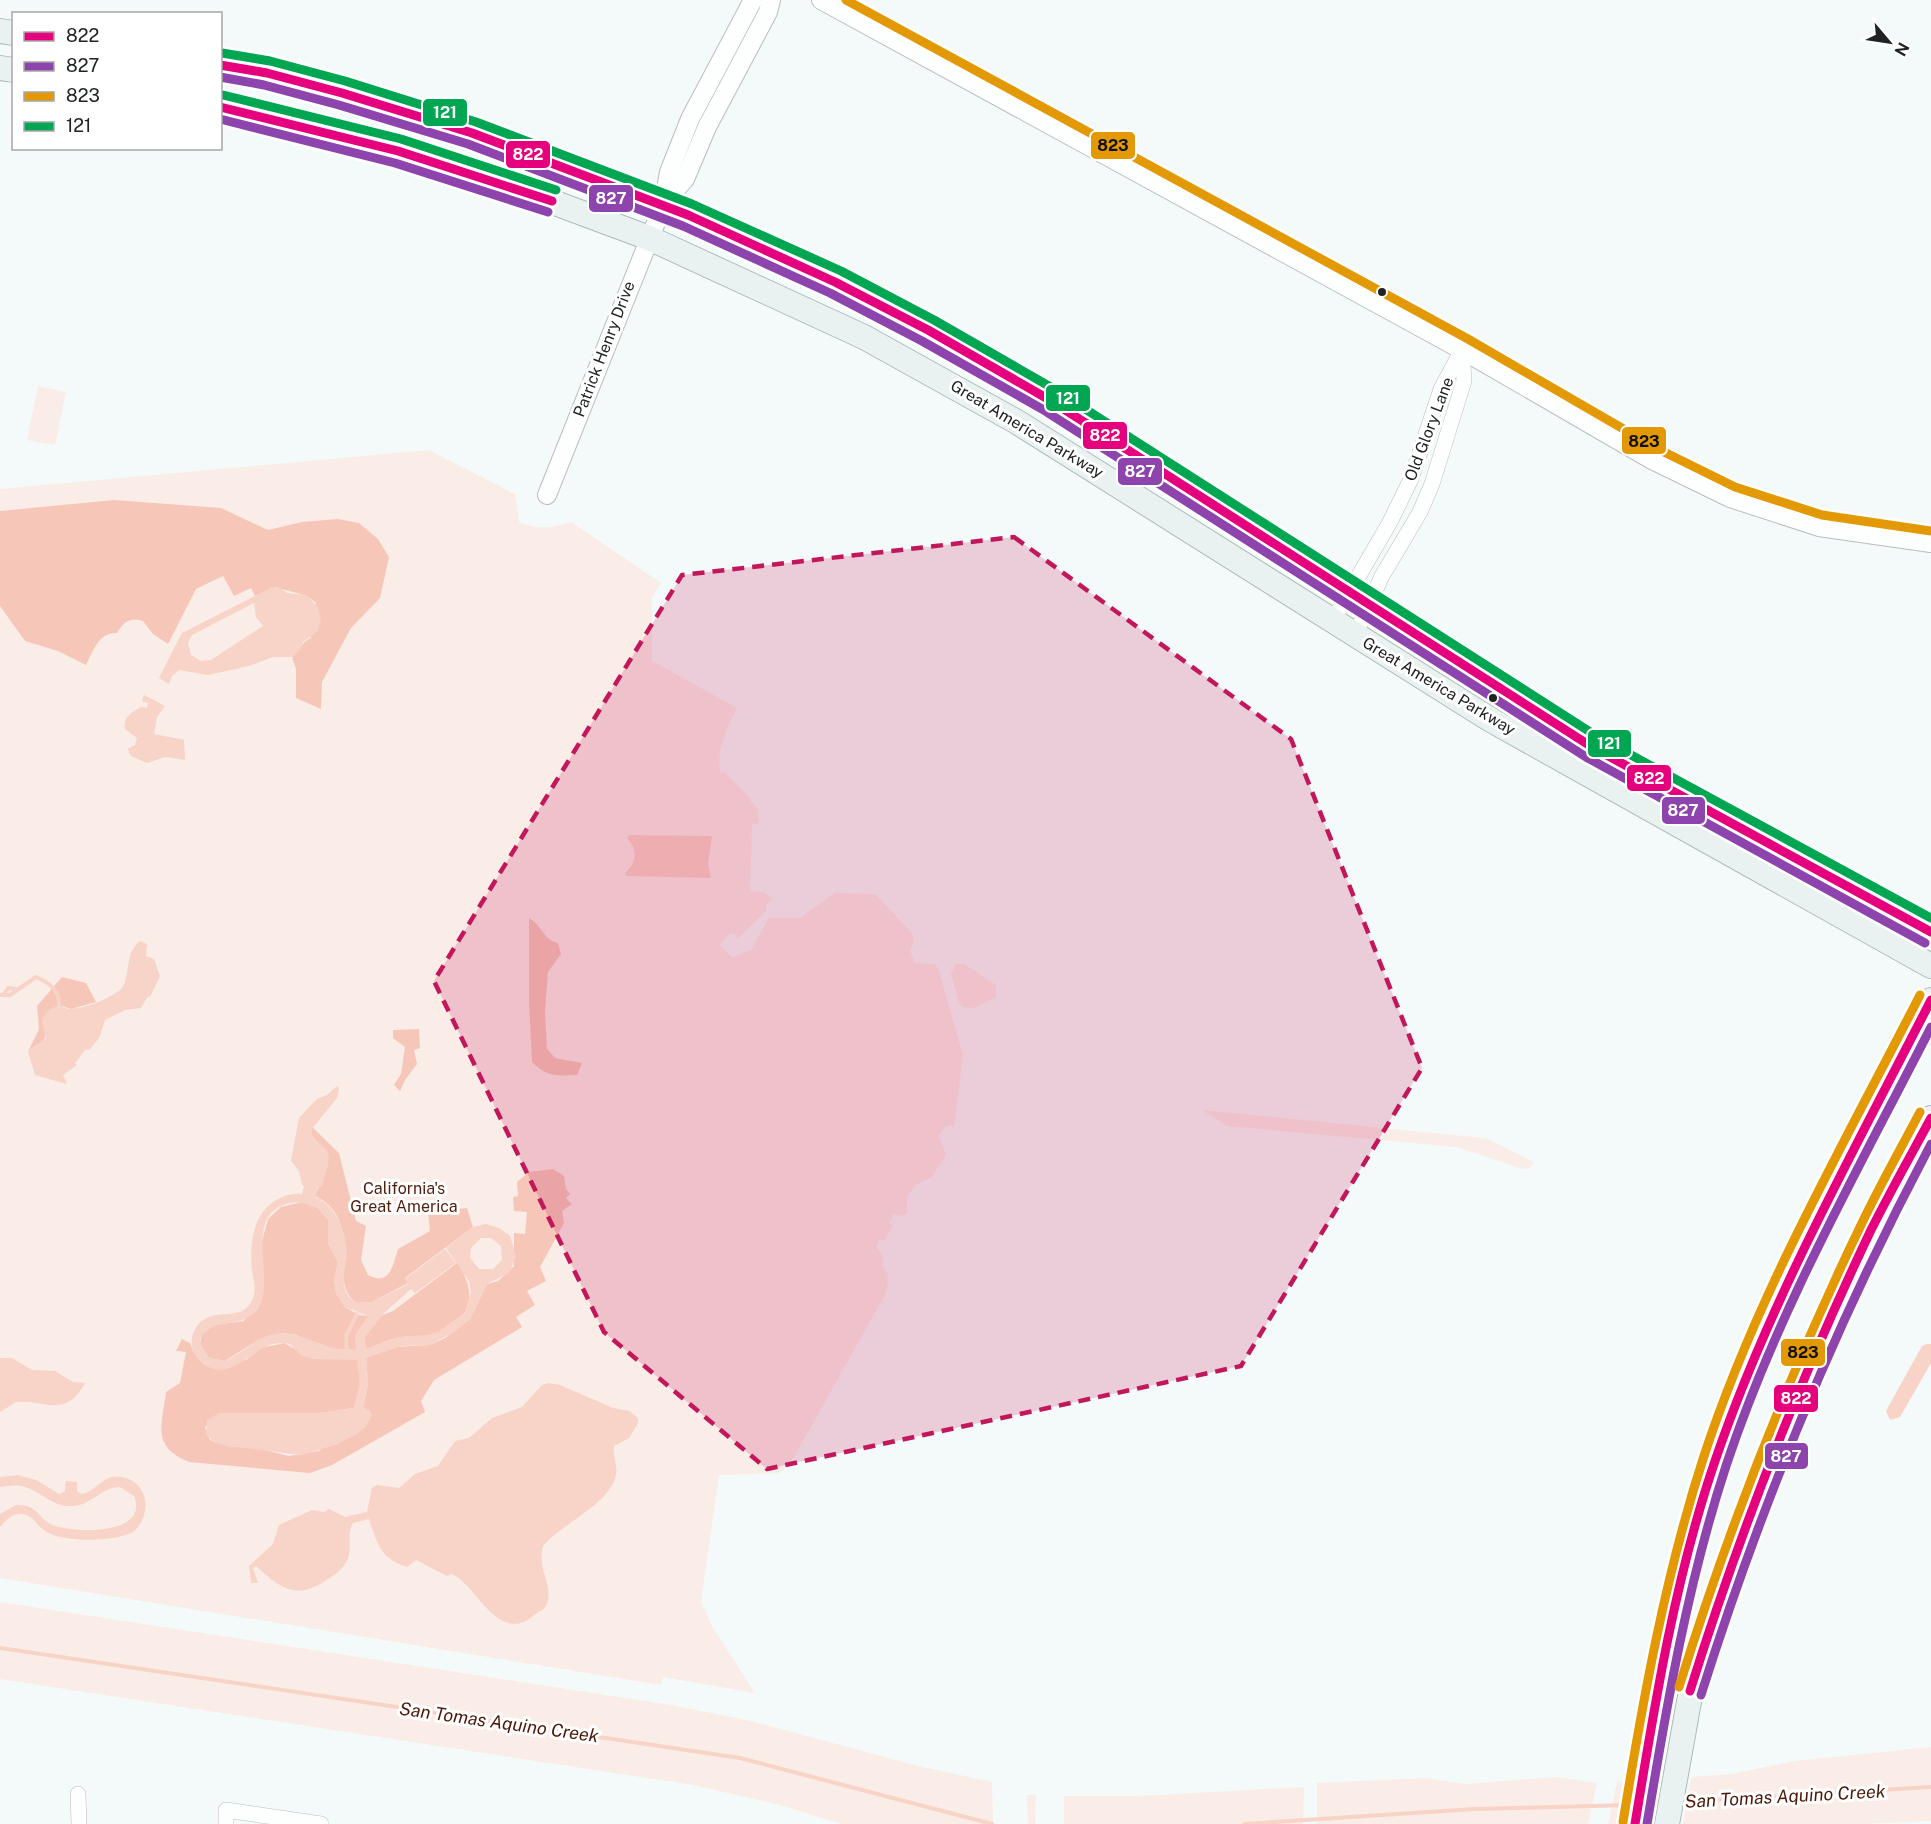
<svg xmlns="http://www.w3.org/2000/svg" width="1931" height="1824" font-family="'Public Sans',sans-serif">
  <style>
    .green { fill: #faece6 }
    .forest { fill: #f6c7b9 }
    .water { fill: #f8d3c7; fill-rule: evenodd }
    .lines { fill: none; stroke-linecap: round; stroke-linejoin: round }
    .stream { stroke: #f8d3c7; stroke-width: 4 }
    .canal { stroke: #f8d3c7; stroke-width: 14 }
    .minor-casing { stroke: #babebe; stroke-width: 16 }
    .tertiary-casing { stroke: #babebe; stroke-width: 20 }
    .primary-casing { stroke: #acbcba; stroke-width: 26 }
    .minor { stroke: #fdfefe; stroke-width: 15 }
    .tertiary { stroke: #fdfefe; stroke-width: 18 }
    .primary { stroke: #e9f2f0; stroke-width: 24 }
    .bus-1-casing { stroke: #fff; stroke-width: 14 }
    .bus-2-casing { stroke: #fff; stroke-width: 14 }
    .bus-3-casing { stroke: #fff; stroke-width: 14 }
    .bus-4-casing { stroke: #fff; stroke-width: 14 }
    .bus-1 { stroke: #e5007d; stroke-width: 9 }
    .bus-2 { stroke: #8e44ad; stroke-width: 9 }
    .bus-3 { stroke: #e29904; stroke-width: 9 }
    .bus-4 { stroke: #00a651; stroke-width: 9 }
    .marked { fill: #c2185b; fill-opacity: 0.2; stroke: #c2185b; stroke-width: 4.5; stroke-dasharray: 12 8; stroke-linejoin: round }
    .bus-dot { fill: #202323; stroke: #fff; stroke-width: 2 }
    .labels { text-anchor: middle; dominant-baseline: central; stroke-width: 6; stroke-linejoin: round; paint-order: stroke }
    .street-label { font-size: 16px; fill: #202323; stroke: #fff }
    .park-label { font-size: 16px; fill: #531c0c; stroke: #fff }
    .water-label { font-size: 18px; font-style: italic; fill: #4e1707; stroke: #fff }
    .line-badge { stroke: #fff; stroke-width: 2 }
    .badge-label { font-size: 16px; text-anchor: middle; font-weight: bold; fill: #fff }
    .pale-badge-label { font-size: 16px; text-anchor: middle; font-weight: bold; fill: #111 }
  </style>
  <rect width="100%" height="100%" fill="#f4faf9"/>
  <g class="green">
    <path d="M 38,386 L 66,392 L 55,445 L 27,440 Z"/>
    <path d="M 429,450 L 515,494 L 519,522 C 538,530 552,528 571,522 L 661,583 L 652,598 L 652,661 L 737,708 C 728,726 714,754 721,773 L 724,772 L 751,799 L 750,801 L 758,809 L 759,823 L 752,824 L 750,891 L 763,892 L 772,899 L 766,905 L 766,911 L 738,938 L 734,934 L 729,934 L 719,945 L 732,957 L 751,950 L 769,918 L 800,918 L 835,893 L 875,894 L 912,933 L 914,940 L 910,951 L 915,963 L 934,964 L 938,968 L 963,1056 L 954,1126 L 946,1126 L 939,1135 L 946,1155 L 931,1178 L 915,1185 L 907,1197 L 907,1214 L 900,1216 L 894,1214 L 889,1223 L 893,1225 L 884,1241 L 880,1239 L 876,1247 C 881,1252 885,1257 882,1265 L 888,1275 L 887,1291 L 794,1457 L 780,1473 L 719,1475 L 701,1601 L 712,1626 L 755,1693 L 663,1677 L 661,1685 L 0,1578 L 0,489 Z"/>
    <path d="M 956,964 L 964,964 L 996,985 L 996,997 L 974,1008 L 963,1007 L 959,1002 L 951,974 Z"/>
    <path d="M 1202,1110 L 1473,1137 L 1488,1139 L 1534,1162 L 1530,1168 L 1523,1169 L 1457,1147 L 1227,1126 Z"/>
    <path d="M 0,1602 L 671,1705 L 747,1720 L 918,1766 L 992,1782 L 993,1824 L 841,1824 L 780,1805 L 693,1785 L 0,1679 Z"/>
    <path d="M 1931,1747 L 1931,1821 L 1863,1824 L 1683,1824 L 1691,1777 L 1732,1774 L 1795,1761 Z"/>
    <path d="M 1556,1777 L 1597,1783 L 1588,1824 L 1317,1824 L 1317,1783 L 1425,1778 L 1466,1784 Z"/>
    <path d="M 1625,1781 L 1619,1824 L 1608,1824 L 1617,1782 Z"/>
    <path d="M 1304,1787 L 1303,1824 L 1064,1824 L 1064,1796 L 1138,1796 Z"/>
    <path d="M 1027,1795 L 1036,1795 L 1035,1824 L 1028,1824 Z"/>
  </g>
  <g class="forest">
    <path d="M 114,500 L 221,508 L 268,530 L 302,522 L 338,519 L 359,523 L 378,539 L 389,557 L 380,598 L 351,628 L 322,682 L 321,709 L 296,698 L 296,669 L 292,657 C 300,651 302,641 311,638 L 316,603 C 305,592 291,593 276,587 L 255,596 L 251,588 L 234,596 L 223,576 L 196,589 L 168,644 L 153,634 L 143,621 C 128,617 124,622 117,633 C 99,632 93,651 86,665 L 58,651 L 25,641 L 0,606 L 0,511 Z"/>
    <path d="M 529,918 C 542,925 543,940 558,943 L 561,954 L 548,972 L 545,1012 L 547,1049 L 555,1058 L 582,1063 L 577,1075 C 558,1076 546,1077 532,1062 L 529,1002 Z"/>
    <path d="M 62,977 L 86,983 L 96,1002 L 71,1009 L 62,1006 L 43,1026 C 51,1043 37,1042 28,1052 L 39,1029 L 37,1006 Z"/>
    <path d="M 419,1029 L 420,1048 L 414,1050 L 417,1064 L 405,1080 L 400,1091 L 394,1085 L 401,1074 L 405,1047 L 393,1038 L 393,1030 Z"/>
    <path d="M 312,1127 L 339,1153 L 356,1221 L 366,1226 L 361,1260 L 368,1275 C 390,1287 393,1265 398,1249 L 430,1231 L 428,1212 L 456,1212 L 456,1209 L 467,1208 L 473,1227 L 405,1278 L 408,1283 L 372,1302 L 357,1303 C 324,1283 368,1222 315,1196 L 324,1176 L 319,1145 L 311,1133 Z"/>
    <path d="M 553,1169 L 564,1176 L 566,1189 L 570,1194 L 566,1198 L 572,1204 L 562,1211 L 564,1223 L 540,1267 L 546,1281 L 527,1291 L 535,1305 L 516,1317 L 522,1327 L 434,1380 L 421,1401 L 425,1412 L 332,1465 L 310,1473 L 189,1462 C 151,1446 162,1426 166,1392 L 180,1383 L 186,1352 L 176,1351 L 182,1339 L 190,1343 L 194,1353 L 204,1365 L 246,1360 L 261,1348 L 284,1343 L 313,1359 L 358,1359 L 360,1385 L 354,1408 L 320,1413 L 219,1413 L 205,1427 L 210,1440 L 227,1446 L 260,1449 L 289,1456 L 319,1451 L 363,1408 L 368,1384 L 366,1358 L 396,1347 L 429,1345 L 445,1338 L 470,1319 L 487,1284 L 498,1281 L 514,1266 L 514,1233 L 525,1234 L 527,1212 L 514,1211 L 513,1197 L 518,1196 L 517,1182 L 529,1172 Z"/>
    <path d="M 302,1202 L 318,1208 L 328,1220 L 328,1243 L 338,1262 L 334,1280 L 336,1293 L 345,1307 L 359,1315 L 369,1316 L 356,1350 L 329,1349 L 296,1335 L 283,1333 L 258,1340 L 225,1361 L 209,1358 L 200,1344 L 202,1334 L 213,1325 L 244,1321 L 263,1284 L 261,1245 L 268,1219 L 281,1207 Z"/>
    <path d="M 457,1263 C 481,1296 469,1325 429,1335 C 418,1338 407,1335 396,1338 C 386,1340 376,1346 366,1349 L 364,1338 L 382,1315 L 393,1311 Z"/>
  </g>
  <g class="water">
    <path d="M 273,587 L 280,588 L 287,593 L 306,595 L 318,607 L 321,619 L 318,631 L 303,642 L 299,651 L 292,657 L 273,657 L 249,666 L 208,675 L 179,670 L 172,676 L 169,684 L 159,678 L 182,633 ZM 254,603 L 256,617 L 263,626 L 211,660 L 201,661 L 191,655 L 188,643 L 192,635 Z"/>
    <path d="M 144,695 L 165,706 L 157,717 L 154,734 L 184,740 L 185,760 L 165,757 L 147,763 L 131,756 L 128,749 L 135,745 L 137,738 L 125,729 C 123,717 131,713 141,707 L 147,708 L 148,703 L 142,701 Z"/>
    <path d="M 629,835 L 712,836 L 708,864 L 711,878 L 627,876 L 625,873 C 637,863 638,849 627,838 Z"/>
    <path d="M 140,941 L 147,944 L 146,956 L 154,959 L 160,976 L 150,997 L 148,996 L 141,1008 L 125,1010 L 105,1020 L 99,1038 L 89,1050 L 86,1049 L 75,1063 L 77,1065 L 63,1075 L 67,1084 L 35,1075 L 28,1052 L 46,1038 L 42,1021 C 44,1015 47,1010 53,1008 C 61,1004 64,1009 71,1009 C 86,1008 106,1000 119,991 C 132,982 123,953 140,941 Z"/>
    <path d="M 337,1086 L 339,1089 L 337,1098 L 311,1130 C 313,1139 318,1142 325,1148 C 334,1158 324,1175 322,1186 L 313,1189 L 302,1185 L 299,1171 L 291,1161 L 299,1118 L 317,1099 L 327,1095 Z"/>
    <path d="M 293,1194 C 327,1190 345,1221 347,1252 C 347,1264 341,1277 345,1289 C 347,1296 351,1300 357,1303 L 372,1302 L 408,1284 L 405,1279 L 445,1249 L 456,1263 L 415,1293 L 411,1289 L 382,1315 L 364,1338 L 366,1349 L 398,1337 L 428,1335 L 438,1332 L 465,1312 L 471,1292 L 469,1281 L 446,1248 L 473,1227 L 486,1224 L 499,1228 L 510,1236 L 516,1257 L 509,1273 L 487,1284 L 470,1319 L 454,1332 L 429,1345 L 401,1346 L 366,1358 L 368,1384 L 363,1407 L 370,1411 L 372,1415 L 366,1427 L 357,1434 L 335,1445 L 301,1455 L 227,1446 L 215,1443 L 206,1434 L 207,1420 L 219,1413 L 320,1413 L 354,1408 L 360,1385 L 357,1360 L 313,1359 L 302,1356 L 290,1344 C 260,1337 246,1369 218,1370 C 208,1368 201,1364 195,1355 C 187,1342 194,1322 209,1317 C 225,1311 246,1319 253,1298 C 257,1289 253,1280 252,1271 C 248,1237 256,1201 293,1194 ZM 302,1202 L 318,1208 L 328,1220 L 328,1243 L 338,1262 L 334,1280 L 336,1293 L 345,1307 L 368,1316 L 355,1335 L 356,1350 C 324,1353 300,1327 270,1335 C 253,1340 242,1354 225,1361 L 209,1358 L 200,1344 C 202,1311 251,1336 262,1300 C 272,1267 240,1203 302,1202 ZM 481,1238 L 491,1238 L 501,1246 L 502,1260 L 493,1269 L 479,1269 L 470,1258 L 471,1248 Z"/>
    <path d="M 1927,1344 L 1931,1344 L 1931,1363 L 1900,1417 L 1890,1420 L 1886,1411 L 1922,1346 Z"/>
    <path d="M 0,1358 L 12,1358 L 32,1370 L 55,1371 L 73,1382 L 85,1383 C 65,1420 44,1399 16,1402 L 0,1412 Z"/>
    <path d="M 549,1383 L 560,1385 L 613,1408 L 629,1411 L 638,1418 L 638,1423 L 629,1438 L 614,1446 C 612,1455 618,1464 616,1474 C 611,1504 562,1523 543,1546 C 537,1568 551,1581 548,1600 C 546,1611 539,1610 533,1616 C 498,1645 477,1585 452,1574 L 447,1576 L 416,1560 L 407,1567 C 380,1558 378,1545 369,1519 L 353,1523 C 347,1534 351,1543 349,1555 C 346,1566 338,1573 328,1579 C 297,1601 281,1589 256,1566 L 253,1568 L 258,1583 L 251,1583 L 249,1566 L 273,1544 L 279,1525 L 312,1510 L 324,1512 L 329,1509 L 345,1517 L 367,1512 L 372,1488 L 377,1485 L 399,1488 L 415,1474 L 438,1466 L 455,1441 L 469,1438 L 492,1418 L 522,1407 L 542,1385 Z"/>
    <path d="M 18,1475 L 36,1480 L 59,1494 L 65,1491 L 66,1481 L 77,1482 L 77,1491 L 81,1494 C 97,1492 103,1473 122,1477 C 150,1483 152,1516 133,1532 C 114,1542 64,1543 45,1531 C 37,1526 34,1516 23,1514 C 13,1512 7,1520 0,1527 L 0,1514 L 16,1505 C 40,1504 38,1521 55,1526 C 77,1533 150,1535 134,1496 L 120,1487 C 102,1486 91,1506 72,1506 C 53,1507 44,1494 28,1488 C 18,1484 10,1486 0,1487 L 0,1477 Z"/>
  </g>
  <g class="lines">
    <g class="stream">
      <path d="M 4,994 L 8,988 L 16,989"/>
      <path d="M 0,995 L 10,995 L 36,977 C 50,983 60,991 59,1006"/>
      <path d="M 347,1351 L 346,1336 L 357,1314"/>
      <path d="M 0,1648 L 740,1758 L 992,1824"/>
      <path d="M 1679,1802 L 1931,1787"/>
      <path d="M 1646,1804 L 1662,1803"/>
      <path d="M 1244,1824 L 1475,1809 L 1629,1805"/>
    </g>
    <path class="canal" d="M 309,1194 L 311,1188"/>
    <defs>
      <g id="minor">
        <path d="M 1332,622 L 1390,522 L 1411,479 L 1441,389 L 1462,350"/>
        <path d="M 1355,635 L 1382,576 L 1420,512 L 1432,484 L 1464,381 L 1462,350"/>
        <path d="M 78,1794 L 79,1824"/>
        <path d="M 226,1824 L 226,1810 L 321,1824"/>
      </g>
      <g id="tertiary">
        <path d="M 821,0 L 1462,350 L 1652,460 L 1730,498 L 1819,527 L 1931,543"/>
        <path d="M 664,203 L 685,179 L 707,127 L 768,12 L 771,0"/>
        <path d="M 547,495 L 663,205 L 669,172 L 690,119 L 753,0"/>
      </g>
      <g id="primary">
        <path d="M 0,31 L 14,33"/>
        <path d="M 220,65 L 267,73 L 342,93 L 472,133 L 688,215 L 835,282 L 928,330 L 1048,399 L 1592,747 L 1931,932"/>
        <path d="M 0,68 L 14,70"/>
        <path d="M 220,107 L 329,132 L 523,191 L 649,238 L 864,337 L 1017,422 L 1491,720 L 1931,966"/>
        <path d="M 1635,1824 C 1657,1684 1682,1544 1733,1411 C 1787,1269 1863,1136 1931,1000"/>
        <path d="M 1667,1824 L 1692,1685 L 1723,1585 L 1821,1340 L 1872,1229 L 1931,1118"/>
      </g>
    </defs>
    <use href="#minor" class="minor-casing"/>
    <use href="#tertiary" class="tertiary-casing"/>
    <use href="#primary" class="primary-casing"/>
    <use href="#minor" class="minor"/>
    <use href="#tertiary" class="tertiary"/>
    <use href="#primary" class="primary"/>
    <defs>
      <g id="bus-1">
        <path d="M 220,65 L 267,73 L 342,93 L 472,133 L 688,215 L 835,282 L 928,330 L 1048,399 L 1592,747 L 1931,932"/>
        <path d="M 220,107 L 398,151 L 552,201"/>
        <path d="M 1690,1691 C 1739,1534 1800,1379 1871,1230 C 1890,1192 1911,1155 1931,1118"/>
        <path d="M 1635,1824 C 1655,1702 1675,1578 1715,1461 C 1770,1300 1854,1151 1931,1000"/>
      </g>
      <g id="bus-2">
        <path d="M 220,77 L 264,85 L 339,105 L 468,144 L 683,226 L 830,293 L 922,341 L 1042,409 L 1586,757 L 1925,943"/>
        <path d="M 220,119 L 395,163 L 548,212"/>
        <path d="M 1701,1695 C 1761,1504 1838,1319 1931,1144"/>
        <path d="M 1647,1824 C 1667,1703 1688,1582 1726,1466 C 1777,1312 1858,1170 1931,1027"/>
      </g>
      <g id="bus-3">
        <path d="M 846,0 L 1468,339 L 1658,449 L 1735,487 L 1822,515 L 1931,531"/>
        <path d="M 1679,1687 C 1728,1530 1789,1374 1861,1225 C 1879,1187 1900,1150 1920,1112"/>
        <path d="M 1623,1822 C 1643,1699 1665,1577 1703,1459 C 1756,1296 1843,1146 1920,995"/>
      </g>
      <g id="bus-4">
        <path d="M 222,53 L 270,61 L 345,81 L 476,122 L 692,204 L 841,271 L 934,320 L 1054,389 L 1598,737 L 1931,918"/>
        <path d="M 223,95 L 401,139 L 556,190"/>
      </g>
    </defs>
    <use href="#bus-1" class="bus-1-casing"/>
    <use href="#bus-2" class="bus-2-casing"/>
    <use href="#bus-3" class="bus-3-casing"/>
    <use href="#bus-4" class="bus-4-casing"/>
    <use href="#bus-1" class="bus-1"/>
    <use href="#bus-2" class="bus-2"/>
    <use href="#bus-3" class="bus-3"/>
    <use href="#bus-4" class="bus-4"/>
  </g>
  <path class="marked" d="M 1014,537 L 1291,739 L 1422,1068 L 1241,1366 L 767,1469 L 604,1332 L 434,981 L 682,575 Z"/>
  <g class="bus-dot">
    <circle cx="1382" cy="292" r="5"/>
    <circle cx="1493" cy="698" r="5"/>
  </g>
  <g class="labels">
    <g class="street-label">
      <text transform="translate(604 349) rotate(-69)">Patrick Henry Drive</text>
      <text transform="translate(1027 429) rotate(31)">Great America Parkway</text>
      <text transform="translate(1429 429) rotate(-69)">Old Glory Lane</text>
      <text transform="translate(1439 686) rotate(31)">Great America Parkway</text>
    </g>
    <g class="park-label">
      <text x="404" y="1188">California's<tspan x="404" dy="18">Great America</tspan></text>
    </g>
    <g class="water-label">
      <text transform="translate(499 1722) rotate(8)">San Tomas Aquino Creek</text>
      <text transform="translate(1785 1796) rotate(-3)">San Tomas Aquino Creek</text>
    </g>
  </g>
  <g class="line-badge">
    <rect x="422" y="98" width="46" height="29" rx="6" fill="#00a651"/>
    <rect x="1090" y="131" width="46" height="29" rx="6" fill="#e29904"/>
    <rect x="505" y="140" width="46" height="29" rx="6" fill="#e5007d"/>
    <rect x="588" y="184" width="46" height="29" rx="6" fill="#8e44ad"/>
    <rect x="1045" y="384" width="46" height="28" rx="6" fill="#00a651"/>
    <rect x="1082" y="421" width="46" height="29" rx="6" fill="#e5007d"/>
    <rect x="1621" y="426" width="46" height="29" rx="6" fill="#e29904"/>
    <rect x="1117" y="457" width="46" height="29" rx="6" fill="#8e44ad"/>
    <rect x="1587" y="729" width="45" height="29" rx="6" fill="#00a651"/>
    <rect x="1626" y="764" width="46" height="28" rx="6" fill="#e5007d"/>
    <rect x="1661" y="796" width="45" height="29" rx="6" fill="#8e44ad"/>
    <rect x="1780" y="1338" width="46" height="29" rx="6" fill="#e29904"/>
    <rect x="1773" y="1384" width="46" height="29" rx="6" fill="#e5007d"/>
    <rect x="1764" y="1442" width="45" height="28" rx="6" fill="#8e44ad"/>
  </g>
  <g class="badge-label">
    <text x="445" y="118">121</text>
    <text x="528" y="160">822</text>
    <text x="611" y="204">827</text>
    <text x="1068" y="404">121</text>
    <text x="1105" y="441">822</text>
    <text x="1140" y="477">827</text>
    <text x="1609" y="749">121</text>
    <text x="1649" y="784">822</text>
    <text x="1683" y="816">827</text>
    <text x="1796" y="1404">822</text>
    <text x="1786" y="1462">827</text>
  </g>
  <g class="pale-badge-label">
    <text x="1113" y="151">823</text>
    <text x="1644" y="447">823</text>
    <text x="1803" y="1358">823</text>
  </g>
  <rect x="12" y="12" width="210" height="138" fill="#ffffff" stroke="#a6a7a7" stroke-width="1.5"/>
  <rect x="24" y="32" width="30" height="9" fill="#e5007d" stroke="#a6a7a7" stroke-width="1.5"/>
  <text x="66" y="42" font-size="18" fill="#202323">822</text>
  <rect x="24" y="62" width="30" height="9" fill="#8e44ad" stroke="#a6a7a7" stroke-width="1.5"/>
  <text x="66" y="72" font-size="18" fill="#202323">827</text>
  <rect x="24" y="92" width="30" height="9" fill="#e29904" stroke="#a6a7a7" stroke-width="1.5"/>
  <text x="66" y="102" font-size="18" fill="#202323">823</text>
  <rect x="24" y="122" width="30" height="9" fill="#00a651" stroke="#a6a7a7" stroke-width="1.5"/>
  <text x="66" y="132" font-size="18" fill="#202323">121</text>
  <g transform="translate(1889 42) rotate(119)" stroke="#ffffff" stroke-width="4.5" paint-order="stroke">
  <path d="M0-4.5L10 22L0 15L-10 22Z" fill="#202323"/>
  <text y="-9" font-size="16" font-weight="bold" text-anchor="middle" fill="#202323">N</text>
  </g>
</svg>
